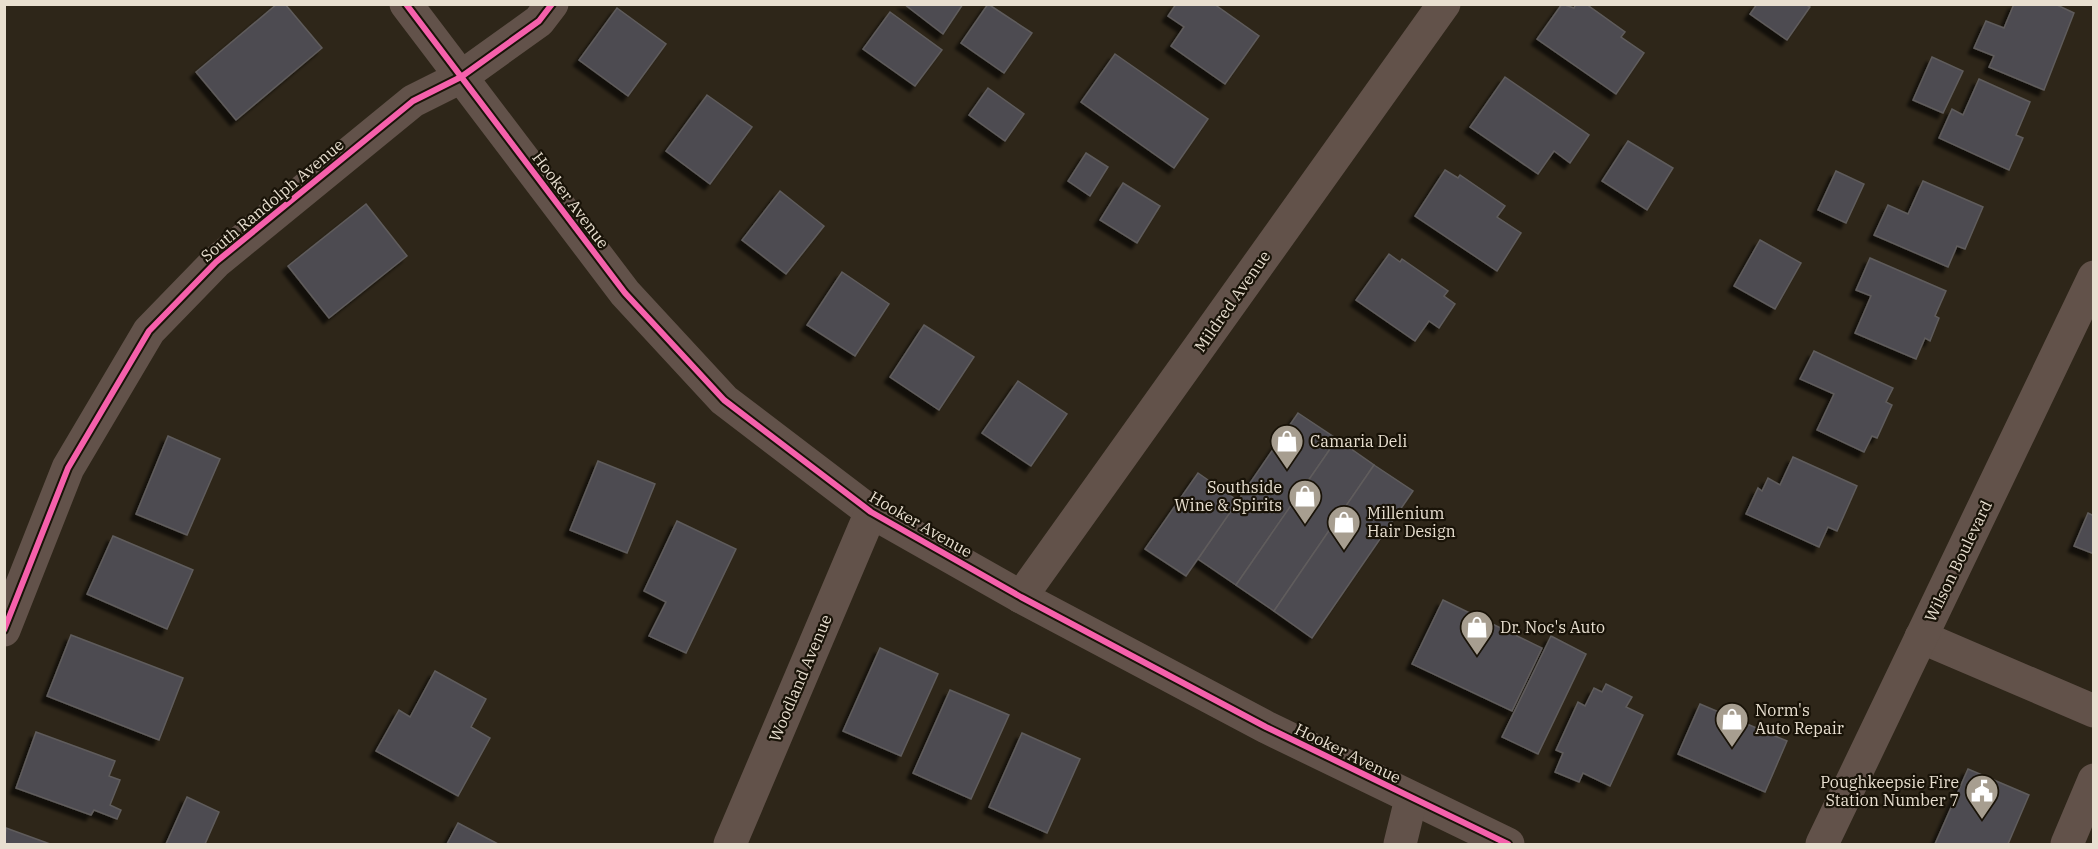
<svg xmlns="http://www.w3.org/2000/svg" width="2098" height="849" font-family="'IBM Plex Serif',serif">
  <style>
    .building { fill: #4e4b51; stroke: #5f5c5c; stroke-width: 1.5; filter: url(#shadow) }
    .lines { fill: none; stroke-linecap: round; stroke-linejoin: round }
    .minor { stroke: #62524a; stroke-width: 33 }
    .cycleway-casing { stroke: #191308; stroke-width: 10 }
    .cycleway { stroke: #f560ab; stroke-width: 6 }
    .labels { text-anchor: middle; dominant-baseline: central; stroke-width: 4.5; stroke-linejoin: round; paint-order: stroke }
    .street-label { font-size: 16px; fill: #e8dfd0; stroke: #191308 }
    .poi-label { font-size: 16px; fill: #e8dfd0; stroke: #191308; text-anchor: start }
  </style>
  <defs>
    <filter id="shadow"><feDropShadow dx="-5.5" dy="5.5" stdDeviation="1.5" flood-color="#0009"/></filter>
  </defs>
  <rect width="100%" height="100%" fill="#2e2619"/>
  <g class="building">
    <path d="M 277,4 L 285,4 L 322,48 L 236,120 L 196,72 Z"/>
    <path d="M 904,4 L 963,4 L 943,34 Z"/>
    <path d="M 988,4 L 1032,33 L 1004,73 L 961,43 Z"/>
    <path d="M 1176,4 L 1214,4 L 1259,36 L 1225,84 L 1171,46 L 1184,27 L 1168,16 Z"/>
    <path d="M 1562,4 L 1574,8 L 1576,4 L 1586,4 L 1625,32 L 1621,37 L 1644,53 L 1616,94 L 1537,39 Z"/>
    <path d="M 1757,4 L 1805,4 L 1810,7 L 1787,40 L 1750,14 Z"/>
    <path d="M 2014,4 L 2055,4 L 2074,13 L 2044,90 L 1989,67 L 1994,56 L 1974,48 L 1986,21 L 2004,28 Z"/>
    <path d="M 617,8 L 666,44 L 628,96 L 579,60 Z"/>
    <path d="M 890,12 L 942,50 L 915,86 L 863,49 Z"/>
    <path d="M 1115,54 L 1208,119 L 1174,168 L 1081,102 Z"/>
    <path d="M 1932,57 L 1963,71 L 1943,113 L 1913,100 Z"/>
    <path d="M 1505,77 L 1589,135 L 1570,163 L 1554,151 L 1538,174 L 1470,127 Z"/>
    <path d="M 1979,79 L 2030,102 L 2016,135 L 2023,138 L 2009,170 L 1939,138 L 1952,109 L 1963,115 Z"/>
    <path d="M 988,88 L 1024,114 L 1005,141 L 969,115 Z"/>
    <path d="M 707,95 L 752,127 L 710,184 L 666,151 Z"/>
    <path d="M 1628,141 L 1673,168 L 1647,210 L 1602,181 Z"/>
    <path d="M 1086,153 L 1108,167 L 1090,196 L 1068,181 Z"/>
    <path d="M 1445,170 L 1458,178 L 1460,175 L 1505,206 L 1497,217 L 1521,233 L 1497,271 L 1415,216 Z"/>
    <path d="M 1836,171 L 1864,184 L 1846,223 L 1818,210 Z"/>
    <path d="M 1923,181 L 1983,207 L 1965,249 L 1957,246 L 1948,267 L 1874,235 L 1888,205 L 1908,214 Z"/>
    <path d="M 1123,183 L 1160,206 L 1137,243 L 1100,220 Z"/>
    <path d="M 780,191 L 824,226 L 786,274 L 742,240 Z"/>
    <path d="M 366,204 L 407,256 L 329,318 L 288,266 Z"/>
    <path d="M 1760,240 L 1801,263 L 1775,309 L 1734,286 Z"/>
    <path d="M 1389,254 L 1400,262 L 1402,259 L 1448,291 L 1444,296 L 1455,304 L 1439,328 L 1429,321 L 1415,341 L 1356,300 Z"/>
    <path d="M 1870,258 L 1946,291 L 1935,316 L 1939,318 L 1930,341 L 1925,338 L 1916,359 L 1855,333 L 1871,296 L 1856,290 Z"/>
    <path d="M 842,272 L 889,304 L 855,356 L 807,325 Z"/>
    <path d="M 924,325 L 974,357 L 939,410 L 890,377 Z"/>
    <path d="M 1814,351 L 1893,388 L 1886,402 L 1892,405 L 1877,438 L 1872,436 L 1864,452 L 1817,430 L 1834,394 L 1800,379 Z"/>
    <path d="M 1018,381 L 1067,414 L 1031,466 L 982,433 Z"/>
    <path d="M 1298,413 L 1337,439 L 1236,585 L 1198,559 Z"/>
    <path d="M 168,436 L 220,459 L 187,535 L 136,514 Z"/>
    <path d="M 1337,439 L 1374,465 L 1274,611 L 1236,585 Z"/>
    <path d="M 1793,457 L 1857,486 L 1837,531 L 1828,527 L 1819,547 L 1746,514 L 1758,488 L 1762,491 L 1768,478 L 1780,485 Z"/>
    <path d="M 598,461 L 655,484 L 627,553 L 570,530 Z"/>
    <path d="M 1374,465 L 1413,491 L 1312,638 L 1274,611 Z"/>
    <path d="M 1198,473 L 1238,501 L 1186,576 L 1145,549 Z"/>
    <path d="M 2088,513 L 2094,516 L 2094,554 L 2074,546 Z"/>
    <path d="M 677,521 L 736,549 L 686,653 L 649,636 L 666,602 L 644,591 Z"/>
    <path d="M 113,536 L 193,570 L 167,629 L 87,594 Z"/>
    <path d="M 1443,600 L 1542,648 L 1512,711 L 1412,664 Z"/>
    <path d="M 71,635 L 183,678 L 159,740 L 47,696 Z"/>
    <path d="M 1551,636 L 1586,654 L 1538,754 L 1502,737 Z"/>
    <path d="M 880,648 L 938,674 L 901,756 L 843,731 Z"/>
    <path d="M 435,671 L 486,699 L 471,727 L 490,738 L 458,796 L 376,751 L 399,710 L 410,717 Z"/>
    <path d="M 1606,684 L 1632,697 L 1626,707 L 1643,715 L 1610,786 L 1583,773 L 1579,782 L 1555,772 L 1563,753 L 1556,750 L 1578,702 L 1585,706 L 1594,688 L 1602,692 Z"/>
    <path d="M 950,690 L 1009,715 L 971,799 L 913,773 Z"/>
    <path d="M 1700,704 L 1787,741 L 1765,792 L 1678,754 Z"/>
    <path d="M 36,732 L 115,761 L 109,776 L 120,780 L 110,805 L 121,810 L 117,819 L 94,810 L 91,815 L 16,788 Z"/>
    <path d="M 1022,733 L 1080,759 L 1047,833 L 989,807 Z"/>
    <path d="M 1968,769 L 2029,795 L 2008,844 L 1935,844 Z"/>
    <path d="M 187,797 L 219,812 L 205,844 L 166,844 Z"/>
    <path d="M 458,823 L 498,844 L 447,844 Z"/>
    <path d="M 6,828 L 50,844 L 4,844 Z"/>
  </g>
  <g class="lines">
    <g class="minor">
      <path d="M 406,4 L 625,293 L 724,400 L 871,512 L 1021,597 L 1266,727 L 1508,844"/>
      <path d="M 1021,597 L 1444,4"/>
      <path d="M 4,630 L 68,468 L 149,331 L 216,262 L 413,101 L 461,77 L 539,21 L 552,4"/>
      <path d="M 1921,637 L 2094,711"/>
      <path d="M 730,844 L 871,512"/>
      <path d="M 1400,844 L 1411,799"/>
      <path d="M 1822,844 L 2094,277"/>
      <path d="M 2067,844 L 2094,780"/>
    </g>
    <defs>
      <g id="cycleway">
        <path d="M 406,4 L 625,293 L 724,400 L 871,512 L 1021,597 L 1266,727 L 1508,844"/>
        <path d="M 4,630 L 68,468 L 149,331 L 216,262 L 413,101 L 461,77 L 539,21 L 552,4"/>
      </g>
    </defs>
    <use href="#cycleway" class="cycleway-casing"/>
    <use href="#cycleway" class="cycleway"/>
  </g>
  <defs>
    <symbol id="shop-pin" viewBox="-11 -11 22 30"><path d="M0 17L-7.5 6A9.5 9.5 0 1 1 7.5 6Z" fill="#a79e90" stroke="#191308"/><path d="M-5-2.5h2.3a2.7 3.5 0 0 1 5.4 0H5L5.5 6h-11ZM-1.5-2.5h3a1.5 2.3 0 0 0-3 0Z" fill="#fff"/></symbol>
    <symbol id="civic-pin" viewBox="-11 -11 22 30"><path d="M0 17L-7.5 6A9.5 9.5 0 1 1 7.5 6Z" fill="#a79e90" stroke="#191308"/><path d="M-.6-6.5H3V-4.5H.6V-3L4-1V1h2V6H-6V1h2V-1L-.6-3ZM-1.2 2.5V6h2.4V2.5Z" fill="#fff"/></symbol>
  </defs>
  <g fill-rule="evenodd">
    <use href="#shop-pin" x="1268" y="422" width="38" height="52"/>
    <use href="#shop-pin" x="1286" y="477" width="38" height="52"/>
    <use href="#shop-pin" x="1325" y="503" width="38" height="52"/>
    <use href="#shop-pin" x="1458" y="608" width="38" height="52"/>
    <use href="#shop-pin" x="1713" y="700" width="38" height="52"/>
    <use href="#civic-pin" x="1963" y="772" width="38" height="52"/>
  </g>
  <g class="labels">
    <g class="street-label">
      <text transform="translate(272 200) rotate(-40)">South Randolph Avenue</text>
      <text transform="translate(571 200) rotate(53)">Hooker Avenue</text>
      <text transform="translate(1232 301) rotate(-55)">Mildred Avenue</text>
      <text transform="translate(921 524) rotate(30)">Hooker Avenue</text>
      <text transform="translate(1958 561) rotate(-64)">Wilson Boulevard</text>
      <text transform="translate(800 678) rotate(-67)">Woodland Avenue</text>
      <text transform="translate(1348 753) rotate(26)">Hooker Avenue</text>
    </g>
    <g class="poi-label">
      <text x="1310" y="441">Camaria Deli</text>
      <text x="1282" y="487" text-anchor="end">Southside<tspan x="1282" dy="18">Wine &amp; Spirits</tspan></text>
      <text x="1367" y="513">Millenium<tspan x="1367" dy="18">Hair Design</tspan></text>
      <text x="1500" y="627">Dr. Noc's Auto</text>
      <text x="1755" y="710">Norm's<tspan x="1755" dy="18">Auto Repair</tspan></text>
      <text x="1959" y="782" text-anchor="end">Poughkeepsie Fire<tspan x="1959" dy="18">Station Number 7</tspan></text>
    </g>
  </g>
  <rect width="2098" height="849" fill="none" stroke="#e8dfd0" stroke-width="12"/>
</svg>
